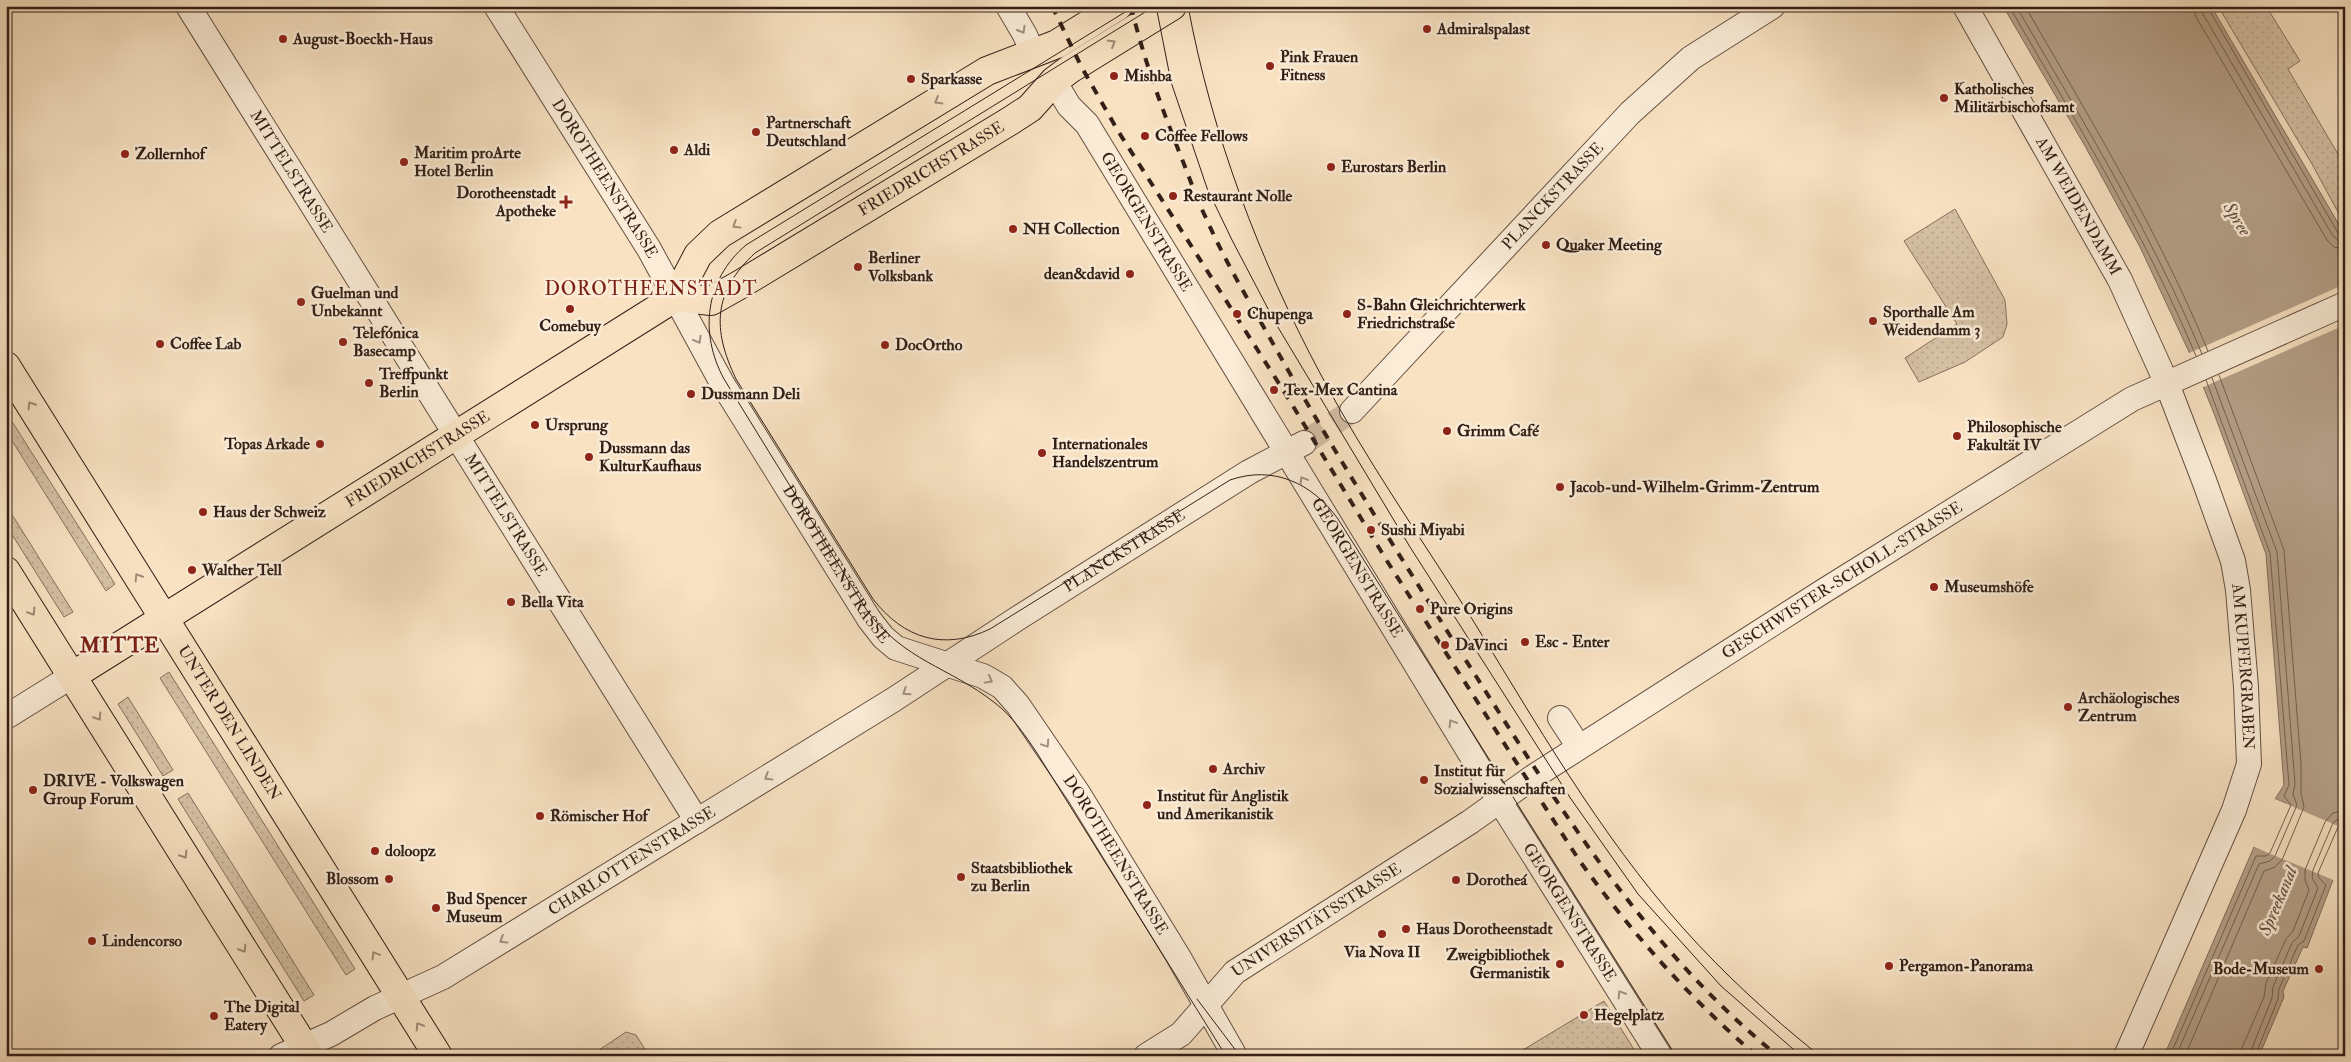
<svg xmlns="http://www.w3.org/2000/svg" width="2351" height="1062" font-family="'IM FELL Double Pica',serif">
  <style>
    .grass { fill: url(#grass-dots); stroke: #84705e }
    .water { fill: #b5a088; stroke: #816c5b }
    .pier { fill: #f8e2c2 }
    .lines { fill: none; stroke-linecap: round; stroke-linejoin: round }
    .shore { stroke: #746050; stroke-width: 1 }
    .minor-tunnel { stroke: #d0bba0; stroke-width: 24; stroke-dasharray: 24 12; stroke-linecap: butt }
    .minor-casing { stroke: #645042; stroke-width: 26 }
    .major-casing { stroke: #321f17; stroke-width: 30 }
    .minor { stroke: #faecd7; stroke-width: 24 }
    .major { stroke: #f8e2c2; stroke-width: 28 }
    .tram { stroke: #321f17; stroke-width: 1 }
    .rail { stroke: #321f17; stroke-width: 4; stroke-dasharray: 9 9; stroke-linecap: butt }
    .oneway { stroke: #a09081 }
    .oneway2 { stroke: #9f8a75 }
    .poi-dot { fill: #8f2418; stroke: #faecd7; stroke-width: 2 }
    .labels { text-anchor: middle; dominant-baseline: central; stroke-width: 5; stroke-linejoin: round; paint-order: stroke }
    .poi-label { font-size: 16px; font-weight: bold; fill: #321f17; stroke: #faecd7; text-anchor: start }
    .street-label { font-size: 16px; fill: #321f17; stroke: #faecd7 }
    .water-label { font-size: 18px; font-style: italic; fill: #604c3f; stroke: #faecd7 }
    .quarter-label { font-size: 19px; letter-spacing: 1px; fill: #7a1f14; stroke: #faecd7 }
    .district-label { font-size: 21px; font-weight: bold; letter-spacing: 1px; fill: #7a1f14; stroke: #faecd7 }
  </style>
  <defs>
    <pattern id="grass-dots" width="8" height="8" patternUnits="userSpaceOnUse" patternTransform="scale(1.25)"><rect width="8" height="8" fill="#d6c1a5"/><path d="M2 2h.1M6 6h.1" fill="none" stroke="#b8a58d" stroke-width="1.8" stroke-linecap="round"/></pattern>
  </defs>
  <rect width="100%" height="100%" fill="#f8e2c2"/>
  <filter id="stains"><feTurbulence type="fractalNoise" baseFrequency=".004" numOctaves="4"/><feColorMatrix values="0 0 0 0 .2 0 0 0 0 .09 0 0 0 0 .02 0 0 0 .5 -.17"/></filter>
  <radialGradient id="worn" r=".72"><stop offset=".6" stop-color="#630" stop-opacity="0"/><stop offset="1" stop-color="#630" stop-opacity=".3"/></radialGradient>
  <g class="grass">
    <path d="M 2218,6 L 2266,6 L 2300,61 L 2288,69 L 2345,166 L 2345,225 L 2312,164 Z"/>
    <path d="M 1955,209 L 2005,300 L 2007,324 L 2003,337 L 1965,362 L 1919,382 L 1905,358 L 1957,324 L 1904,241 Z"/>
    <path d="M 6,412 L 115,584 L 106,591 L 6,431 Z"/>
    <path d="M 6,505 L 73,612 L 64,617 L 6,525 Z"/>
    <path d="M 169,672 L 355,969 L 346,975 L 160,678 Z"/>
    <path d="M 128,697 L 173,770 L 163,776 L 118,704 Z"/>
    <path d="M 188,793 L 314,995 L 304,1001 L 178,799 Z"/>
    <path d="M 1604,1001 L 1638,1056 L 1513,1056 Z"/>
    <path d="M 626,1032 L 636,1035 L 649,1056 L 590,1056 Z"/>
  </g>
  <path class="water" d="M 2003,6 L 2211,6 L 2345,235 L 2345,829 L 2343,829 L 2323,875 L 2333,880 L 2307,948 L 2303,947 L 2283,991 L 2284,997 L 2259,1056 L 2164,1056 L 2254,847 L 2265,851 L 2286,803 L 2275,799 L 2284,785 L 2266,554 L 2215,416 L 2190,354 L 2140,247 L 2085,146 Z"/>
  <g class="pier">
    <path d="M 2345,284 L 2345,325 L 2201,388 L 2187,354 Z"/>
    <path d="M 2275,799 L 2345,829 L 2326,874 L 2334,878 L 2333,880 L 2254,847 L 2255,845 L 2264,848 L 2283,805 L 2274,801 Z"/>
  </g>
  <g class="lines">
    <g class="shore">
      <path d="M 2009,6 C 2075,120 2145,234 2196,356"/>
      <path d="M 2016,6 C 2082,120 2151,232 2202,354"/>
      <path d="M 2025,6 C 2090,119 2158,230 2208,351"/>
      <path d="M 2193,6 L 2196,17 L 2327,240 L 2334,247 L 2345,249"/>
      <path d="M 2201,6 L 2203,14 L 2333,236 L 2339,241 L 2345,242"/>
      <path d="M 2207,6 L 2338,233 L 2345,236"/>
      <path d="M 2170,1056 L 2256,856 L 2266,856 L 2270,853 L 2291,805 L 2284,796 L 2289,785 L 2270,553 L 2206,380"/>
      <path d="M 2176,1056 L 2259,864 L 2270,861 L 2275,856 L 2297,805 L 2293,794 L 2295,784 L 2277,552 L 2212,378"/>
      <path d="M 2185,1056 L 2264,871 L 2275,867 L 2282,860 L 2304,807 L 2301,793 L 2301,764 L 2284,550 L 2219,375"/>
      <path d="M 2241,1056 L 2242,1048 L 2264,997 L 2266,983 L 2286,939 L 2293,931 L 2309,890 L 2305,880 L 2305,870 L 2325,822 L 2333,813 L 2345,810"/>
      <path d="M 2249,1056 L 2272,998 L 2273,987 L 2292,943 L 2299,936 L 2318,888 L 2312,878 L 2313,870 L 2333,823 L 2338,819 L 2345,818"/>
      <path d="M 2255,1056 L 2278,999 L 2279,989 L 2298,945 L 2304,941 L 2326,885 L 2319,878 L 2318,873 L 2338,827 L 2345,824"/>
    </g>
    <path class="minor-tunnel" d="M 1304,443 L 1352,411"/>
    <defs>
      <g id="minor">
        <path id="s1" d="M 188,6 L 697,821"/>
        <path id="s2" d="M 496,6 L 649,249 L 722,383 L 869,619 L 883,637 L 896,648 L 983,676 L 1002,687 L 1018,705 L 1078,793 L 1178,956 L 1235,1056"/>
        <path d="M 1008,6 L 1025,35 L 1033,54"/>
        <path id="s3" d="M 1965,6 L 2120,280 L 2167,384 L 2205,483 L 2233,561 L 2238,590 L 2246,687 L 2249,764 L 2234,810 L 2126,1056"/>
        <path id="s4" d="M 1054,81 L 1069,106 L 1087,124 L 1482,773 L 1660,1056"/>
        <path id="s5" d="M 1352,411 L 1630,113 L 1691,58 L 1773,6"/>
        <path d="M 6,717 L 72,676"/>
        <path d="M 1560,718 L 1579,747"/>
        <path id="s6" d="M 281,1056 L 331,1034 L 375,1008 L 443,977 L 893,700 L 1015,620 L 1249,472 L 1304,443"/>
        <path id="s7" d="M 1146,1056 L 1181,1034 L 1235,972 L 1470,822 L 1533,777 L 1822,592 L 2132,399 L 2345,304"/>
      </g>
      <g id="major">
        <path id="s8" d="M 676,297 L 711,301 L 741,284 L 1010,121 L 1030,108 L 1054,81 L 1070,69 L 1172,6"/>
        <path id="s9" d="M 6,366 L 438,1056"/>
        <path d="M 6,571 L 310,1056"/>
        <path id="s10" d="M 72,676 L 676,297 L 698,255 L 720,234 L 987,71 L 1057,44 L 1118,6"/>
      </g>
    </defs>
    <use href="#minor" class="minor-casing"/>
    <use href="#major" class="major-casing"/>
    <use href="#minor" class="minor"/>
    <use href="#major" class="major"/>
    <g class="tram">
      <path d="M 1135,6 L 746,245 C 705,280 699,333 724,379 L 866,609 C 905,662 948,666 995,703 C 1012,716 1025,735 1037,753 L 1226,1056"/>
      <path d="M 1155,6 L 755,253 C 713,292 712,329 736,379 L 873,599 C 904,639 944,651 990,629 L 1230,480 C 1273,465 1312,483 1338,519 L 1676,1056"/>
      <path d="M 1156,6 L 1171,82 L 1207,188 L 1232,240 L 1276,324 L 1410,547 L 1571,799 L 1638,894 L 1721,986 L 1801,1056"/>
      <path d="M 1188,6 C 1212,135 1259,259 1321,375 C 1365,458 1419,535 1469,614 C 1535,721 1599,834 1683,928 C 1725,975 1771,1017 1820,1056"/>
      <path d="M 1197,999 L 1240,1056"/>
    </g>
    <g class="rail">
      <path d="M 1052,6 L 1081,66 L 1118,131 L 1285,393 L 1387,561 L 1579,860 C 1631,932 1689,998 1757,1056"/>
      <path d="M 1131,6 C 1143,57 1161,106 1180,154 C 1189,176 1196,198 1206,218 C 1227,266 1255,311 1280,356 C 1333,450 1391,542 1449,634 C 1547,786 1635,940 1778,1056"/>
    </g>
  </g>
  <defs><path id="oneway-chevron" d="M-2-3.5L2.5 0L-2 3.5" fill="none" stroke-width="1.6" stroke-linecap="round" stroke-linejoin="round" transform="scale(1.25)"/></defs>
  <g class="oneway">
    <use href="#oneway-chevron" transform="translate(1022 30) rotate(60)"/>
    <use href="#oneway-chevron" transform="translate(698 340) rotate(61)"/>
    <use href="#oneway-chevron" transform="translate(1303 480) rotate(-121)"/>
    <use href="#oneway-chevron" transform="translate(989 680) rotate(29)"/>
    <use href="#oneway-chevron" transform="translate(906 692) rotate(146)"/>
    <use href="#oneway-chevron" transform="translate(1452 723) rotate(-121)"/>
    <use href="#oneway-chevron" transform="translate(1046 744) rotate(56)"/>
    <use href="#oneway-chevron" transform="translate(768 777) rotate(148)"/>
    <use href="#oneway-chevron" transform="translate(503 940) rotate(148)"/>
    <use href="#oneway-chevron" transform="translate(1621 994) rotate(-122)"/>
  </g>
  <g class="oneway2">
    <use href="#oneway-chevron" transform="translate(1112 43) rotate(-31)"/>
    <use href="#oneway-chevron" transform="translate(938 101) rotate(149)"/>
    <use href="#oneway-chevron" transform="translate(736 225) rotate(148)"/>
    <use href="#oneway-chevron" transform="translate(31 405) rotate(-122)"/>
    <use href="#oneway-chevron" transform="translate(138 577) rotate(-122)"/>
    <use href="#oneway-chevron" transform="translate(32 612) rotate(58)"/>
    <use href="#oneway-chevron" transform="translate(98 717) rotate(58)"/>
    <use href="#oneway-chevron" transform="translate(184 855) rotate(58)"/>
    <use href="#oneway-chevron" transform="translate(243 949) rotate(58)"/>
    <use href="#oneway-chevron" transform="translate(375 955) rotate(-121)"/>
    <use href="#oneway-chevron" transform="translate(419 1026) rotate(-122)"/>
  </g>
  <g class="poi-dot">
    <circle cx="1427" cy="29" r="5"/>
    <circle cx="283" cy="39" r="5"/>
    <circle cx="1270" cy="66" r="5"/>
    <circle cx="1114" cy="76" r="5"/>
    <circle cx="911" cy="79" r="5"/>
    <circle cx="1944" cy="98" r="5"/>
    <circle cx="756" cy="132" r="5"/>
    <circle cx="1145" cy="136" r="5"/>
    <circle cx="674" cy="150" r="5"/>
    <circle cx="125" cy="154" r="5"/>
    <circle cx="404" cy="162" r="5"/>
    <circle cx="1331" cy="167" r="5"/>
    <circle cx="1173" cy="196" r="5"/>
    <path d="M563.5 194.5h5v5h5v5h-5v5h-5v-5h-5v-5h5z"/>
    <circle cx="1013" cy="229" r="5"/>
    <circle cx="1546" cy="245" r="5"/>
    <circle cx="858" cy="267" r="5"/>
    <circle cx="1130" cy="274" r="5"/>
    <circle cx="301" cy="302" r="5"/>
    <circle cx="570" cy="309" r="5"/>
    <circle cx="1237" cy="314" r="5"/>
    <circle cx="1347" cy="314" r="5"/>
    <circle cx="1873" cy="321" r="5"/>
    <circle cx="343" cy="342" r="5"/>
    <circle cx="160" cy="344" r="5"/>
    <circle cx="885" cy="345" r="5"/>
    <circle cx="369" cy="383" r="5"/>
    <circle cx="1274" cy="390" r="5"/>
    <circle cx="691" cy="394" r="5"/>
    <circle cx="535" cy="425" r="5"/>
    <circle cx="1447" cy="431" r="5"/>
    <circle cx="1957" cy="436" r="5"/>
    <circle cx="320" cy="444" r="5"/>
    <circle cx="1042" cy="453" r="5"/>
    <circle cx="589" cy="457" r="5"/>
    <circle cx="1560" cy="487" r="5"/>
    <circle cx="203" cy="512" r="5"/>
    <circle cx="1371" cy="530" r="5"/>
    <circle cx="192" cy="570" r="5"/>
    <circle cx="1934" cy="587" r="5"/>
    <circle cx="511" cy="602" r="5"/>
    <circle cx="1420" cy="609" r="5"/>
    <circle cx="1525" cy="642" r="5"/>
    <circle cx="1445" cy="645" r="5"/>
    <circle cx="2068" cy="707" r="5"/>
    <circle cx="1213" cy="769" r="5"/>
    <circle cx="1424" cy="780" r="5"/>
    <circle cx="33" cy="790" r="5"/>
    <circle cx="1147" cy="805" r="5"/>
    <circle cx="540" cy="816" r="5"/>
    <circle cx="375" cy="851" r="5"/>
    <circle cx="961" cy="877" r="5"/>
    <circle cx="389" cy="879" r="5"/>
    <circle cx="1456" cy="880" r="5"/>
    <circle cx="436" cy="908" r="5"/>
    <circle cx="1406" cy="929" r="5"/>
    <circle cx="1382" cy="934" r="5"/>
    <circle cx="92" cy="941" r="5"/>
    <circle cx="1560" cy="964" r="5"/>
    <circle cx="1889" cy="966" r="5"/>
    <circle cx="2319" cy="969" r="5"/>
    <circle cx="1584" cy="1015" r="5"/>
    <circle cx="214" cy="1016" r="5"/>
  </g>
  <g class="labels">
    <g class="poi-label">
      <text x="1437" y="29">Admiralspalast</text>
      <text x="293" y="39">August-Boeckh-Haus</text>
      <text x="1280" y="57">Pink Frauen<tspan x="1280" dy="18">Fitness</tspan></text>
      <text x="1124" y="76">Mishba</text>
      <text x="921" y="79">Sparkasse</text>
      <text x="1954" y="89">Katholisches<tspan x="1954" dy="18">Militärbischofsamt</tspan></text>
      <text x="766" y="123">Partnerschaft<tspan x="766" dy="18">Deutschland</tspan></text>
      <text x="1155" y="136">Coffee Fellows</text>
      <text x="684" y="150">Aldi</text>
      <text x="414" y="153">Maritim proArte<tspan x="414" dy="18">Hotel Berlin</tspan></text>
      <text x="135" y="154">Zollernhof</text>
      <text x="1341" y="167">Eurostars Berlin</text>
      <text x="556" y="193" text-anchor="end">Dorotheenstadt<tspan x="556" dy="18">Apotheke</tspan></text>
      <text x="1183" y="196">Restaurant Nolle</text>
      <text x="1023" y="229">NH Collection</text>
      <text x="1556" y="245">Quaker Meeting</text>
      <text x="868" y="258">Berliner<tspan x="868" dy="18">Volksbank</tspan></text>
      <text x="1120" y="274" text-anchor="end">dean&amp;david</text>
      <text x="311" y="293">Guelman und<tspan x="311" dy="18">Unbekannt</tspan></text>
      <text x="1357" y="305">S-Bahn Gleichrichterwerk<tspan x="1357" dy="18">Friedrichstraße</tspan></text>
      <text x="1883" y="312">Sporthalle Am<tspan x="1883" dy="18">Weidendamm 3</tspan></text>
      <text x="1247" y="314">Chupenga</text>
      <text x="570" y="326" text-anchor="middle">Comebuy</text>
      <text x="353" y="333">Telefónica<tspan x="353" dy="18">Basecamp</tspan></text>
      <text x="170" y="344">Coffee Lab</text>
      <text x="895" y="345">DocOrtho</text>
      <text x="379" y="374">Treffpunkt<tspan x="379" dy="18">Berlin</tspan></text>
      <text x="1284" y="390">Tex-Mex Cantina</text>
      <text x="701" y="394">Dussmann Deli</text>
      <text x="545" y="425">Ursprung</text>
      <text x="1967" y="427">Philosophische<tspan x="1967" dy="18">Fakultät IV</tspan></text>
      <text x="1457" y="431">Grimm Café</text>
      <text x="310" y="444" text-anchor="end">Topas Arkade</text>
      <text x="1052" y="444">Internationales<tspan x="1052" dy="18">Handelszentrum</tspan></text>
      <text x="599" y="448">Dussmann das<tspan x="599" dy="18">KulturKaufhaus</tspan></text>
      <text x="1570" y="487">Jacob-und-Wilhelm-Grimm-Zentrum</text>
      <text x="213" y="512">Haus der Schweiz</text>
      <text x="1381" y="530">Sushi Miyabi</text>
      <text x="202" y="570">Walther Tell</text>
      <text x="1944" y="587">Museumshöfe</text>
      <text x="521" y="602">Bella Vita</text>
      <text x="1430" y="609">Pure Origins</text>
      <text x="1535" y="642">Esc - Enter</text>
      <text x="1455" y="645">DaVinci</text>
      <text x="2078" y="698">Archäologisches<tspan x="2078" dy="18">Zentrum</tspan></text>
      <text x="1223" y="769">Archiv</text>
      <text x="1434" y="771">Institut für<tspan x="1434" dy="18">Sozialwissenschaften</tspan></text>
      <text x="43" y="781">DRIVE - Volkswagen<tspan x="43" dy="18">Group Forum</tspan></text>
      <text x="1157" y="796">Institut für Anglistik<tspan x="1157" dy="18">und Amerikanistik</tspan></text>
      <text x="550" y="816">Römischer Hof</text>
      <text x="385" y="851">doloopz</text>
      <text x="971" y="868">Staatsbibliothek<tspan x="971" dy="18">zu Berlin</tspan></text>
      <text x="379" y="879" text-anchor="end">Blossom</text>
      <text x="1466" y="880">Dorotheá</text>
      <text x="446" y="899">Bud Spencer<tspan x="446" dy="18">Museum</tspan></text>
      <text x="1416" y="929">Haus Dorotheenstadt</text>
      <text x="102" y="941">Lindencorso</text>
      <text x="1382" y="952" text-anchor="middle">Via Nova II</text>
      <text x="1550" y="955" text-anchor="end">Zweigbibliothek<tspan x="1550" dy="18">Germanistik</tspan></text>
      <text x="1899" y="966">Pergamon-Panorama</text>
      <text x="2309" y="969" text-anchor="end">Bode-Museum</text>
      <text x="224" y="1007">The Digital<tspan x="224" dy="18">Eatery</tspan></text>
      <text x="1594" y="1015">Hegelplatz</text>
    </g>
    <g class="street-label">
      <text stroke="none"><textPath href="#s8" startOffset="292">FRIEDRICHSTRASSE</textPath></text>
      <text stroke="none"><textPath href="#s1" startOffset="195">MITTELSTRASSE</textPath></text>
      <text stroke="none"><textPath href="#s2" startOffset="204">DOROTHEENSTRASSE</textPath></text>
      <text stroke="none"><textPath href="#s5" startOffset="294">PLANCKSTRASSE</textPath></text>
      <text stroke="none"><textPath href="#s3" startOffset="230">AM WEIDENDAMM</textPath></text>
      <text stroke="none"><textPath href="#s4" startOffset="169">GEORGENSTRASSE</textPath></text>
      <text stroke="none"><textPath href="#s10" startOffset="408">FRIEDRICHSTRASSE</textPath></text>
      <text stroke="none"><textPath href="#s1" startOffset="600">MITTELSTRASSE</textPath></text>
      <text stroke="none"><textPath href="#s6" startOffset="984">PLANCKSTRASSE</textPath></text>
      <text stroke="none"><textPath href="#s2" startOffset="654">DOROTHEENSTRASSE</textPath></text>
      <text stroke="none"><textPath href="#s4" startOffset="574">GEORGENSTRASSE</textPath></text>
      <text stroke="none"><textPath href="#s7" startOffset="846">GESCHWISTER-SCHOLL-STRASSE</textPath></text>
      <text stroke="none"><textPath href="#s3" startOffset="724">AM KUPFERGRABEN</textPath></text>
      <text stroke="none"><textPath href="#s9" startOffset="421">UNTER DEN LINDEN</textPath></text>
      <text stroke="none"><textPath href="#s2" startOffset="1074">DOROTHEENSTRASSE</textPath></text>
      <text stroke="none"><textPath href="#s6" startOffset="402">CHARLOTTENSTRASSE</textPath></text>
      <text stroke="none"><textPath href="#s4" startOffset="979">GEORGENSTRASSE</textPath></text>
      <text stroke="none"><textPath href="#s7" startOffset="220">UNIVERSITÄTSSTRASSE</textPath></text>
    </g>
    <g class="water-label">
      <text transform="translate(2237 219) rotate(58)">Spree</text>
      <text transform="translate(2278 901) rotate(-67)">Spreekanal</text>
    </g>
    <g class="quarter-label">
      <text x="651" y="289">DOROTHEENSTADT</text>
    </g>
    <g class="district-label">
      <text x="120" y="645">MITTE</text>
    </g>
  </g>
  <rect width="2351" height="1062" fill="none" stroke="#f8e2c2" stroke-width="25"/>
  <rect x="8" y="8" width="2336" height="1047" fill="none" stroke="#321f17" stroke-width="2.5"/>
  <rect x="12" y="12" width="2326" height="1037" fill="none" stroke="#321f17"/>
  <rect width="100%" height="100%" filter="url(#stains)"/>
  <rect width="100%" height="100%" fill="url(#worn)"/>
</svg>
